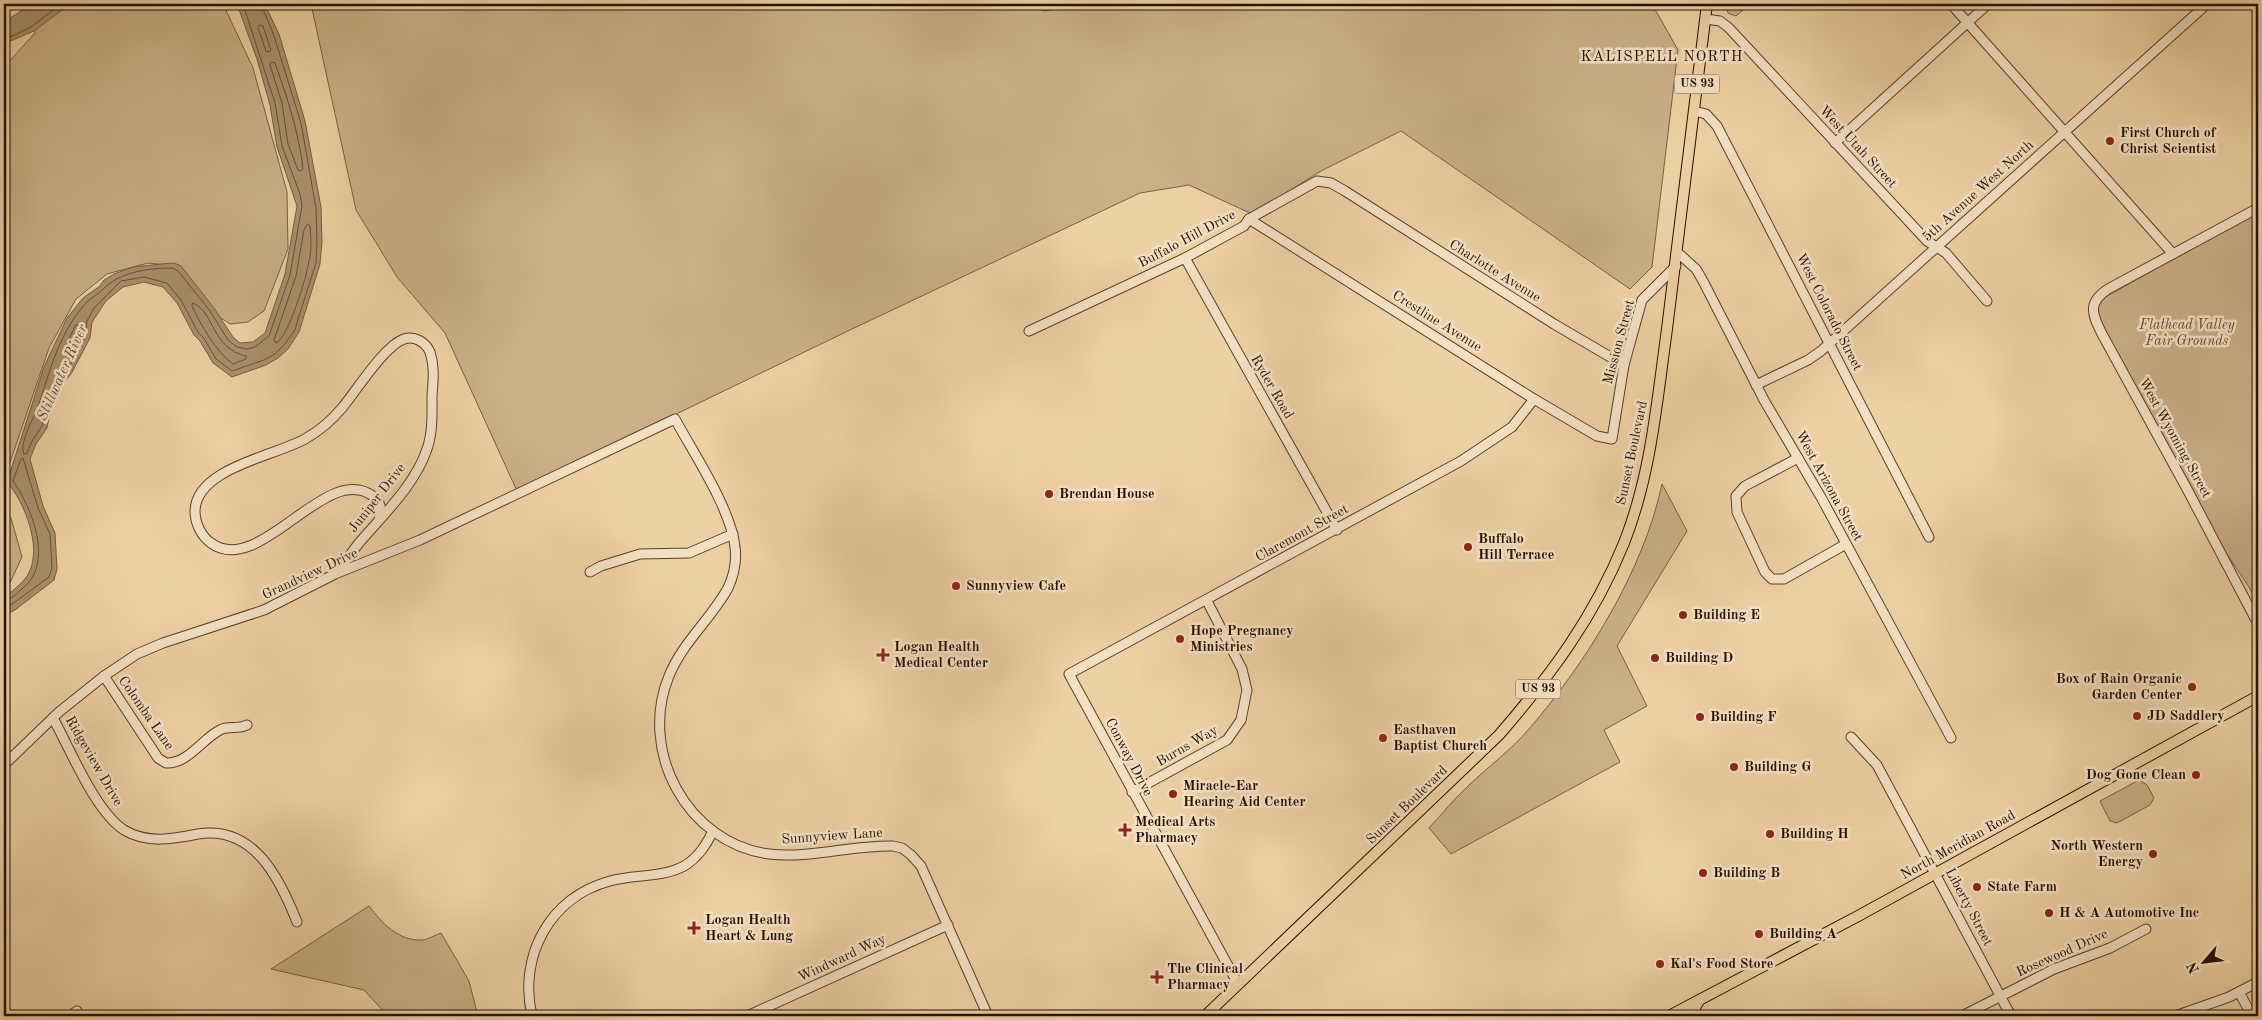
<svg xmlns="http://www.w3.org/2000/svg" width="2262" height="1020" font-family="'Old Standard TT',serif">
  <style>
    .green { fill: #cbaf87; stroke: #786044 }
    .water { fill: #a98f6c; stroke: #745c41 }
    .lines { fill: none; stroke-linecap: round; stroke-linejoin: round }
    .shore { stroke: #675036; stroke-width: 1 }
    .minor-casing { stroke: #574029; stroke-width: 11 }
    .major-casing { stroke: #251000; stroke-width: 12 }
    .minor { stroke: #f3e0c3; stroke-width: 9 }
    .major { stroke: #edd0a3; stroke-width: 10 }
    .poi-dot { fill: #8f2418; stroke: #f3e0c3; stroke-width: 2 }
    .labels { text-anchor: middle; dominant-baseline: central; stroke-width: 5; stroke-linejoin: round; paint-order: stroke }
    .shield { fill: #f3e0c3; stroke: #634e3a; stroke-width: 1 }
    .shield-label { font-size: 12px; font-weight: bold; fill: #251000 }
    .poi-label { font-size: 14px; font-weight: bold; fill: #251000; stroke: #f3e0c3; text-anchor: start }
    .street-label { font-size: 14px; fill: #251000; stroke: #f3e0c3 }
    .park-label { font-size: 14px; font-style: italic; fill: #5f482f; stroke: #f3e0c3 }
    .neighbourhood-label { font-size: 15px; letter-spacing: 1px; fill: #251000; stroke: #f3e0c3 }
    .water-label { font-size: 15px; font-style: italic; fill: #604931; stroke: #f3e0c3 }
  </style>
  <rect width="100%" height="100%" fill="#edd0a3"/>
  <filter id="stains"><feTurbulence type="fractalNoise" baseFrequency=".004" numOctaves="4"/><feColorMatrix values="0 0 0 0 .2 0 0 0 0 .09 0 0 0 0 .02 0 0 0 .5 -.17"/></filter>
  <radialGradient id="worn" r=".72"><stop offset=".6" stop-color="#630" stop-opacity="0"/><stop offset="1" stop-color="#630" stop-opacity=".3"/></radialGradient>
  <g class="green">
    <path d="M 26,4 L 223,4 L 253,68 L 287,192 L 288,249 L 264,311 L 248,322 L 230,324 L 206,308 L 175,266 L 148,263 L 107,274 L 76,299 L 49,348 L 4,480 L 4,67 L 35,33 Z"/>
    <path d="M 311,4 L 1022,4 L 1045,11 L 1078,4 L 1652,4 L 1678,50 L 1652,267 L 1630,289 L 1401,131 L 1321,171 L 1252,214 L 1189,185 L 1140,193 L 852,329 L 517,491 L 445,333 L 397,277 L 356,210 Z"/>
    <path d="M 1726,4 L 1750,4 L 1736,16 L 1728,13 Z"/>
    <path d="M 2258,212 L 2258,605 L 2249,587 L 2225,551 L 2100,321 L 2096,306 L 2100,300 Z"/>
    <path d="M 1662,484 L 1687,531 L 1617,646 L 1647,706 L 1604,730 L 1620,762 L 1451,854 L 1429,828 C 1442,814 1454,799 1468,786 C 1488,767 1511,750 1529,729 C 1586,663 1644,570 1662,484 Z"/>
    <path d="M 4,509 L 11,518 L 22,557 L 7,589 L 4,590 Z"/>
    <path d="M 2139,780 L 2147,785 L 2154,798 L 2150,805 L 2117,823 L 2110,821 L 2100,801 Z"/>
    <path d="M 369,906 C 382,923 398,941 422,940 C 427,940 435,935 441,933 L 469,981 L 478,1016 L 388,1016 L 364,990 L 271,969 Z"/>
  </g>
  <g class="water">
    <path d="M 32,4 L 70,4 L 34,31 L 8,42 L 4,50 L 4,22 Z"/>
    <path d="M 237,4 L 265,5 L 279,34 L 305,121 L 321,207 L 322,242 L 320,264 L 299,332 L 288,349 L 278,358 L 266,365 L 232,377 L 213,363 L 200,341 L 194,335 L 177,303 L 163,287 L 144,282 L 123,287 L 106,301 L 92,322 L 90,338 L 71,374 L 54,394 L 47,428 L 36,444 L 30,459 L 43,506 L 55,533 L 57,569 L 54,580 L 15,610 L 4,615 L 4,595 C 10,594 15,589 20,584 C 48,561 27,505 7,482 L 44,367 L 67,318 L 83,298 L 100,286 L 104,280 L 114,274 L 133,267 L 161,264 L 174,263 L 181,266 L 214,308 L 233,337 L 240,343 L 253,342 L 265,333 L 285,274 L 297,206 L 277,147 L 270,105 L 257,59 Z"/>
  </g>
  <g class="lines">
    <g class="shore">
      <path d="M 243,4 L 275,103 L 282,146 L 300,194 L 302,206 L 290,275 L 269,336 L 255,347 L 247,349 L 237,347 L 228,340 L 210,311 L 178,271 L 173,268 C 148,268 120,272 103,289 C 98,295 90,298 85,304 C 59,334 50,370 38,407 C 33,420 19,442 24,454 L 27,453 L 32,441 L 42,426 L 49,392 L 67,371 L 85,337 L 87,321 L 94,308 L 121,281 L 144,277 L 167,283 L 181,300 L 198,332 L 204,338 L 216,359 L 232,371 L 264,360 L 275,354 L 284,345 L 295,330 L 299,316 L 316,263 L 317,242 L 316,208 L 301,123 L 274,36 L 261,4"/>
      <path d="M 260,25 L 263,26 L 271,50 L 269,52 L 266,51 L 258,28 Z"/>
      <path d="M 4,40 L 31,27 L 61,4"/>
      <path d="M 272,62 L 275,63 C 287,97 299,133 303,169 L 301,171 L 298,170 L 288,144 L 282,103 L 270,65 Z"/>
      <path d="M 308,224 L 310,226 C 311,237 312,250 309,261 C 307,276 288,338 276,343 L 274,340 L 296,276 L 304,230 Z"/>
      <path d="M 193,303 C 215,312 211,348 246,356 L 246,359 L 233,364 C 216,352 201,325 192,306 Z"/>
      <path d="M 78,325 L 79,334 L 68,353 L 65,354 L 63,352 L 75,326 Z"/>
      <path d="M 4,600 C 12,600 17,593 23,588 C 54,563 32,508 13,481 L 21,459 L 23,458 L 38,508 L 50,534 L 52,568 L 49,577 L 4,610"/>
    </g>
    <defs>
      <g id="minor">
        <path d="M 1951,4 L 2173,254"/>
        <path d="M 1705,19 L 1720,21 L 1729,28 L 1927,241 L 1946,253 L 1987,301"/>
        <path d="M 1694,111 L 1706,114 L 1717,126 L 1929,537"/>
        <path d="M 1835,143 L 1988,4"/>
        <path d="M 2258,208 L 2108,289 C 2087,303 2092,314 2102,334 L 2187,489 L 2258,624"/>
        <path d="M 1249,219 L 1534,399 L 1597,436 L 1612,439 L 1624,365 L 1642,300 L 1676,266"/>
        <path d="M 1677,252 L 1696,269 L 1703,281 L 1764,400 L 1822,499 L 1951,738"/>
        <path d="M 1185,258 L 1337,530"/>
        <path d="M 1029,331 L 1185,258 L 1244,226 L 1249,219 L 1317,181 L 1331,183 L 1345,191 L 1554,324 L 1624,365"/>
        <path d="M 1756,385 L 1808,360 L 1821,351 L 2207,4"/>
        <path d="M 1798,458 L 1745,486 L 1736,496 L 1737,512 L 1765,572 L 1772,579 L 1784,579 L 1846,544"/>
        <path d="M 337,572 C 345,563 351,553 359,543 C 383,515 415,485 427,449 C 433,432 432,413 432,396 C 433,381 435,367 430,352 C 426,343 415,335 404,339 C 384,346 357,390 342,408 C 332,420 319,431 305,439 C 275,456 196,468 195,511 C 195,523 201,536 211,543 C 260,579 327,459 374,497 C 381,503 382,511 379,519"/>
        <path d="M 590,572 L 601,566 L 640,554 L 689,553 L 733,534"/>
        <path d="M 104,676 L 158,758 L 166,763 C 188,764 202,739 220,730 C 228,725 238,730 247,725"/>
        <path d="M 53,718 C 70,749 95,811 124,830 C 147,844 173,839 198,834 C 254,825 280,879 297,922"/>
        <path d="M 1851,737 L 1877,765 L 2011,1016"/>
        <path d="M 4,765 L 59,712 L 104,676 L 137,654 L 163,643 L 264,610 L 335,574 L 420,540 L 675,419 C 694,454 731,509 735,547 C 737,562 734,575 728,588 C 711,619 682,643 669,676 C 638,751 687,843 769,854 C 810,859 851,845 893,846 L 902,848 L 911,855 L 921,866 L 988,1016"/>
        <path d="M 1132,792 L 1227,740 L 1241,720 L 1247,690 L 1242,669 L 1207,601"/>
        <path d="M 1238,984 L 1069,674 L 1461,461 L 1512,427 L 1534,399"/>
        <path d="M 2239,992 L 2252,1016"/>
        <path d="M 70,1016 L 77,1011"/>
        <path d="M 532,1016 C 518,956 550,897 610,881 C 635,874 662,878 684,866 C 698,858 706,845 713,831"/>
        <path d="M 747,1016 L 948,925"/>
        <path d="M 1962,1016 L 2054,969 L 2110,948 L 2146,929"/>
        <path d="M 2175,1016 L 2229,997 L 2258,982"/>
      </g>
      <g id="major">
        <path d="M 1205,1016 L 1499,735 C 1551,675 1594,617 1624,543 C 1651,475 1657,401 1667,329 C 1681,221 1693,112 1707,4"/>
        <path d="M 1669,1016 L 1860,915 L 2258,696"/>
        <path d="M 1690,1016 L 1699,1001"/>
      </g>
    </defs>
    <use href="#minor" class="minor-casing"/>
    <use href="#major" class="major-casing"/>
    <use href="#minor" class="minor"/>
    <use href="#major" class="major"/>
  </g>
  <g class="poi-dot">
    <circle cx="2110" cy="141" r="5"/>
    <circle cx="1049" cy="494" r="5"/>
    <circle cx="1468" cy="547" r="5"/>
    <circle cx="956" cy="586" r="5"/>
    <circle cx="1683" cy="615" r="5"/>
    <circle cx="1180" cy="639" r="5"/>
    <path d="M880.5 647.5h5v5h5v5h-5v5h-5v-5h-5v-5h5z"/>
    <circle cx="1655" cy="658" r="5"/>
    <circle cx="2192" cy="687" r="5"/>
    <circle cx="2137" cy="716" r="5"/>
    <circle cx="1700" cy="717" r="5"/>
    <circle cx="1383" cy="738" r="5"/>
    <circle cx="1734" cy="767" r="5"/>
    <circle cx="2196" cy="775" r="5"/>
    <circle cx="1173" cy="794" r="5"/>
    <path d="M1122.5 822.5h5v5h5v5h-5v5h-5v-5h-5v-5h5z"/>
    <circle cx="1770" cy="834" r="5"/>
    <circle cx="2153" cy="854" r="5"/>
    <circle cx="1703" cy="873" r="5"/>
    <circle cx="1977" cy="887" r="5"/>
    <circle cx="2049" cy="913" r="5"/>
    <path d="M691.5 920.5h5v5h5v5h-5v5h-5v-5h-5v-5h5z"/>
    <circle cx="1759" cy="934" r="5"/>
    <circle cx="1660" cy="964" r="5"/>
    <path d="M1154.5 969.5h5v5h5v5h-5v5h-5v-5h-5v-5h5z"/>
  </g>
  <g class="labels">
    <g class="shield">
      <rect x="1674.5" y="74.5" width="45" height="19" rx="4"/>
      <rect x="1515.5" y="679.5" width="45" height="19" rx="4"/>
    </g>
    <g class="shield-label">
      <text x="1697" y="84">US 93</text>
      <text x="1538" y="689">US 93</text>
    </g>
    <g class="poi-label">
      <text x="2120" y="133">First Church of<tspan x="2120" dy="16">Christ Scientist</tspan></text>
      <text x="1059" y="494">Brendan House</text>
      <text x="1478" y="539">Buffalo<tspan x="1478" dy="16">Hill Terrace</tspan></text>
      <text x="966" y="586">Sunnyview Cafe</text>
      <text x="1693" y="615">Building E</text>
      <text x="1190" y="631">Hope Pregnancy<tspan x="1190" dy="16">Ministries</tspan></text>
      <text x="894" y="647">Logan Health<tspan x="894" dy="16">Medical Center</tspan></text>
      <text x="1665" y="658">Building D</text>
      <text x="2182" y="679" text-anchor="end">Box of Rain Organic<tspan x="2182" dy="16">Garden Center</tspan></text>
      <text x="2147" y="716">JD Saddlery</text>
      <text x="1710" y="717">Building F</text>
      <text x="1393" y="730">Easthaven<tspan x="1393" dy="16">Baptist Church</tspan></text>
      <text x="1744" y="767">Building G</text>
      <text x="2186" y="775" text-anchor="end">Dog Gone Clean</text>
      <text x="1183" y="786">Miracle-Ear<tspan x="1183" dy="16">Hearing Aid Center</tspan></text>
      <text x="1135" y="822">Medical Arts<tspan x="1135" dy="16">Pharmacy</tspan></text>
      <text x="1780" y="834">Building H</text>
      <text x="2143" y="846" text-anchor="end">North Western<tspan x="2143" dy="16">Energy</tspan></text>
      <text x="1713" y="873">Building B</text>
      <text x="1987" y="887">State Farm</text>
      <text x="2059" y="913">H &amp; A Automotive Inc</text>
      <text x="705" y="920">Logan Health<tspan x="705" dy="16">Heart &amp; Lung</tspan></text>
      <text x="1769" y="934">Building A</text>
      <text x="1670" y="964">Kal's Food Store</text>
      <text x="1167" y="969">The Clinical<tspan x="1167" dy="16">Pharmacy</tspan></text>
    </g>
    <g class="street-label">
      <text transform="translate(1858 147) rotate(47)">West Utah Street</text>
      <text transform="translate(1978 191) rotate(-42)">5th Avenue West North</text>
      <text transform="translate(1187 239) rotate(-28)">Buffalo Hill Drive</text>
      <text transform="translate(1495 271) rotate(32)">Charlotte Avenue</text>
      <text transform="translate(1829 312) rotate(63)">West Colorado Street</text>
      <text transform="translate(1437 321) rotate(32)">Crestline Avenue</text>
      <text transform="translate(1619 342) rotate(-75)">Mission Street</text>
      <text transform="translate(1272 387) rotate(60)">Ryder Road</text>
      <text transform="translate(2175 438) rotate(61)">West Wyoming Street</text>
      <text transform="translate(1632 453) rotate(-78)">Sunset Boulevard</text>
      <text transform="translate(1829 486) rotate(61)">West Arizona Street</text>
      <text transform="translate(377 498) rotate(-52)">Juniper Drive</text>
      <text transform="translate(1302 533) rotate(-29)">Claremont Street</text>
      <text transform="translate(310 574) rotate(-25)">Grandview Drive</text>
      <text transform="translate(146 713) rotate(55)">Colomba Lane</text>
      <text transform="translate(1187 746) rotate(-30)">Burns Way</text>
      <text transform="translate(1129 757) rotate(62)">Conway Drive</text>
      <text transform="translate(94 761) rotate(60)">Ridgeview Drive</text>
      <text transform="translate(1407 805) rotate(-44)">Sunset Boulevard</text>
      <text transform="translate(832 836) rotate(-4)">Sunnyview Lane</text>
      <text transform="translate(1958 845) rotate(-29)">North Meridian Road</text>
      <text transform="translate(1969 907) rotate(62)">Liberty Street</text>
      <text transform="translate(2062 953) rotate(-24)">Rosewood Drive</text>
      <text transform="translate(842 958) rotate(-25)">Windward Way</text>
    </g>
    <g class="park-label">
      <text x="2187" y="325">Flathead Valley<tspan x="2187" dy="16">Fair Grounds</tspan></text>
    </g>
    <g class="neighbourhood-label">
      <text x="1662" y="57">KALISPELL NORTH</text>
    </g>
    <g class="water-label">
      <text transform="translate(63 373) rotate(-66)">Stillwater River</text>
    </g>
  </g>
  <rect width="2262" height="1020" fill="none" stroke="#edd0a3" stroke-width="20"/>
  <rect x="5" y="5" width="2252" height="1010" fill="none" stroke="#251000" stroke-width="2.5"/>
  <rect x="10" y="10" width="2242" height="1000" fill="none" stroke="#251000"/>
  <g transform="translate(2204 962) rotate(242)" stroke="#f3e0c3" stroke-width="4" paint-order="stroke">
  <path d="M0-4L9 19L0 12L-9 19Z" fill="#251000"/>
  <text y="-8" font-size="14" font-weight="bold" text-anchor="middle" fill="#251000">N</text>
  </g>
  <rect width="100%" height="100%" filter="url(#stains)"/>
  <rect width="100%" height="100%" fill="url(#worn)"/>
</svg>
